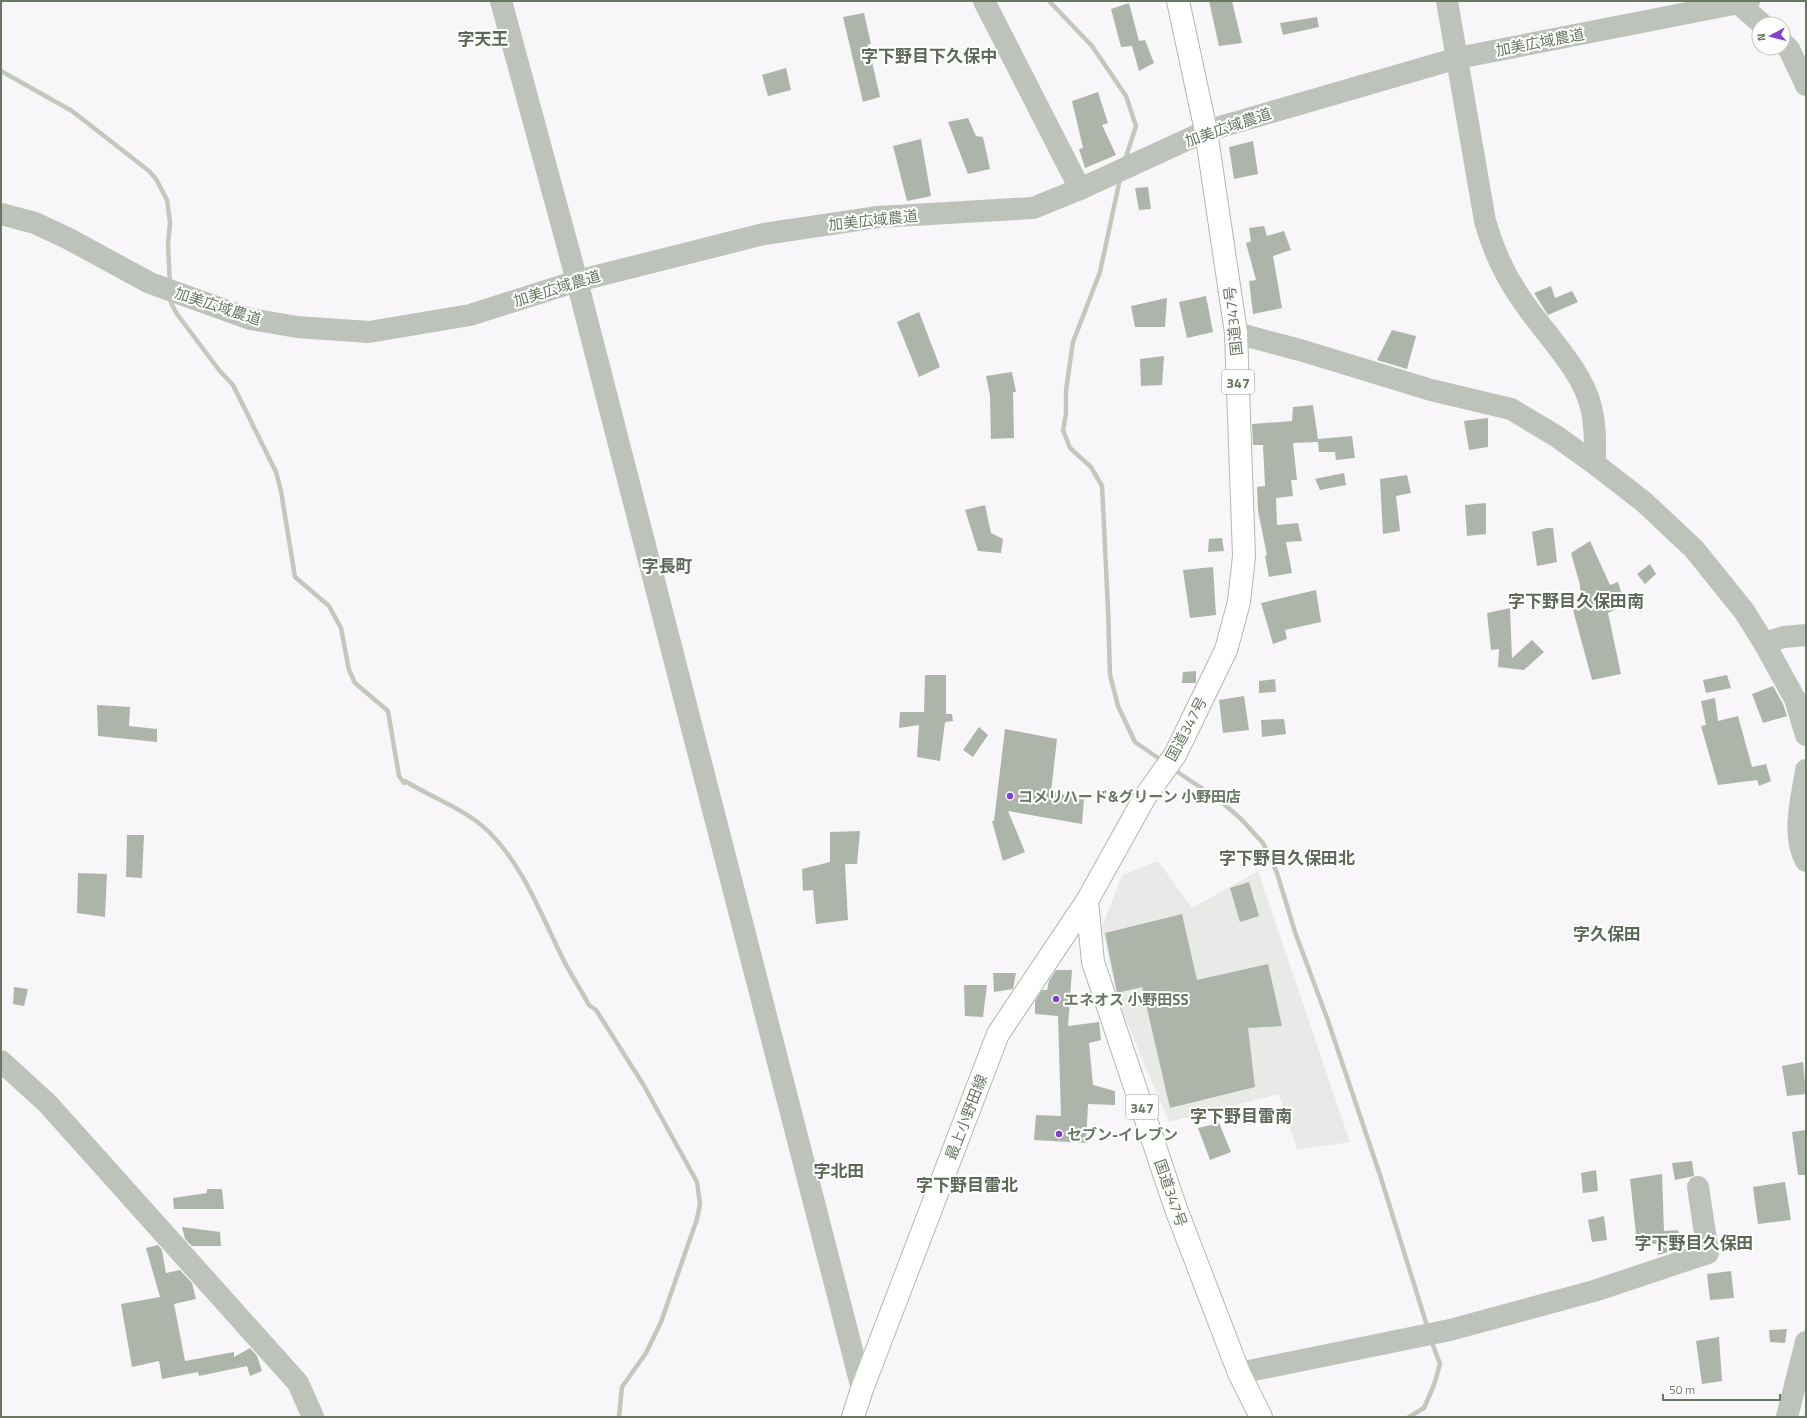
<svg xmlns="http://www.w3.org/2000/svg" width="1807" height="1418" font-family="'Titillium Web','Noto Sans JP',sans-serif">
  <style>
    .built { fill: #e9e9e8 }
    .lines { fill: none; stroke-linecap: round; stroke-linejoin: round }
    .stream { stroke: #c2c9bc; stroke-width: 4.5 }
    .building { fill: #adb5aa }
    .major-casing { stroke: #b2b8b0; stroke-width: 24 }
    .highway-casing { stroke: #b2b7b0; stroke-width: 24 }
    .minor { stroke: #bdc3bb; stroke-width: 22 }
    .major { stroke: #fff; stroke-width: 22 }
    .highway { stroke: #fff; stroke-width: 22 }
    .poi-dot { fill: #833fcf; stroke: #fff; stroke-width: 1.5 }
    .labels { text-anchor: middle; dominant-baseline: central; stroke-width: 4; stroke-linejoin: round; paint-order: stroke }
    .shield { fill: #fff; stroke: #95a091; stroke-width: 1 }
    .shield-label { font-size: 14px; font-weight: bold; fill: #687862 }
    .street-label { font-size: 15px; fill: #687862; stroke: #fff }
    .poi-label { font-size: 15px; font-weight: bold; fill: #687862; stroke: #fff; text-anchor: start }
    .quarter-label { font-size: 17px; font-weight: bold; fill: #5d6958; stroke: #fff }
  </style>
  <rect width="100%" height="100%" fill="#f8f6f8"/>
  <path class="built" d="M 1158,861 L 1192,908 L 1258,871 L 1350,1142 L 1297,1150 L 1279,1094 L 1169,1122 L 1118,1001 L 1102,927 L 1122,875 Z"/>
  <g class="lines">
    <g class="stream">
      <path d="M 1049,1 L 1092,46 L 1126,96 L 1136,126 L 1125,160"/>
      <path d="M 1,71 L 72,111 L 149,171 L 156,179 L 167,200 L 170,222 L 168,245 L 170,285"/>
      <path d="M 1120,179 L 1100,272 L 1073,342 L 1066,390 L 1066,414 L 1063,430 L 1070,448 L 1091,467 L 1102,486 L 1108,608 L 1110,675 L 1118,706 L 1135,742 L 1164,762"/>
      <path d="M 171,296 L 171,303 L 177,314 L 219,370 L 233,385 L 276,472 L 281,491 L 295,577 L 329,606 L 341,628 L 349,670 L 355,683 L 388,711 L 399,776 L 404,783 L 405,781 C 432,798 466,809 489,832 C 523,866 540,912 561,955 C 569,972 580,988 589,1005 L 596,1010 L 643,1084 L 697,1182 L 700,1204 L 697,1219 L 661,1322 L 646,1353 L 622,1387 L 619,1417"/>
      <path d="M 1173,769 L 1218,799 L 1241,819 L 1263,843 L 1277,873 L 1295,932 L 1327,1018 L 1380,1175 L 1428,1329"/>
      <path d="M 1409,1417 L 1424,1408 L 1434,1385 L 1440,1364 L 1431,1340"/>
    </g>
  </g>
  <g class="building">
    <path d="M 1209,1 L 1232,1 L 1242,43 L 1219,46 Z"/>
    <path d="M 1129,3 L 1139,41 L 1145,40 L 1154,63 L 1139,71 L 1132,46 L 1121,47 L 1111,9 Z"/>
    <path d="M 864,13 L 871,44 L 868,44 L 880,97 L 863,102 L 843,17 Z"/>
    <path d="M 1317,17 L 1319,27 L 1283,35 L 1280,23 Z"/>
    <path d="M 786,68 L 791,90 L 768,96 L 762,75 Z"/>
    <path d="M 1098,92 L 1108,123 L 1102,125 L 1116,155 L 1085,168 L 1079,149 L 1083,148 L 1072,101 Z"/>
    <path d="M 968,118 L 976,136 L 983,137 L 990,169 L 968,174 L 948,122 Z"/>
    <path d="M 921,139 L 931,196 L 907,201 L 893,146 Z"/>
    <path d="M 1253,141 L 1258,174 L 1234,179 L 1229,147 Z"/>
    <path d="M 1148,187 L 1151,209 L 1139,210 L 1135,188 Z"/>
    <path d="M 1264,226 L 1267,236 L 1284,231 L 1291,250 L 1273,256 L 1282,308 L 1253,314 L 1249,281 L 1256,280 L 1246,243 L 1251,241 L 1249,228 Z"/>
    <path d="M 1551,286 L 1555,298 L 1572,291 L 1578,302 L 1548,315 L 1534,293 Z"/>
    <path d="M 1206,296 L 1213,332 L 1187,338 L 1179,302 Z"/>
    <path d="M 1167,298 L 1165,327 L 1135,327 L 1131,306 Z"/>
    <path d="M 919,312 L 940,367 L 919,377 L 897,322 Z"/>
    <path d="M 1392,330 L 1416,336 L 1407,369 L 1377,360 Z"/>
    <path d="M 1164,356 L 1162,385 L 1141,386 L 1140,359 Z"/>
    <path d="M 1012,372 L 1016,392 L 1013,392 L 1014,438 L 991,439 L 990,395 L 986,376 Z"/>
    <path d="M 1313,405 L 1318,439 L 1352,436 L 1355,458 L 1336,460 L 1335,452 L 1319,452 L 1318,442 L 1293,443 L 1297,480 L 1291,480 L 1293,496 L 1276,498 L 1277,525 L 1298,523 L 1302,541 L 1286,542 L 1292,573 L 1269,577 L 1265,556 L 1267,555 L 1258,511 L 1257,487 L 1265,486 L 1263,445 L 1253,445 L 1252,424 L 1292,421 L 1293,407 Z"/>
    <path d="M 1488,418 L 1488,447 L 1469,450 L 1464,421 Z"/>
    <path d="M 1344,473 L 1346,485 L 1320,490 L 1315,479 Z"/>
    <path d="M 1407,475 L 1411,493 L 1396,496 L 1400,531 L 1383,534 L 1380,479 Z"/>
    <path d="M 1486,503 L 1486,534 L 1467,536 L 1465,505 Z"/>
    <path d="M 985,505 L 991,533 L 1003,539 L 1001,553 L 978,551 L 965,510 Z"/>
    <path d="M 1547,528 L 1553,528 L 1557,562 L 1537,566 L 1532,532 Z"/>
    <path d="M 1222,538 L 1224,551 L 1208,552 L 1209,539 Z"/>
    <path d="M 1590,541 L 1610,585 L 1618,582 L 1625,605 L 1608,613 L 1621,674 L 1592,680 L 1573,610 L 1581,607 L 1580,585 L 1571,553 Z"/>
    <path d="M 1650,564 L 1656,574 L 1645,584 L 1637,574 Z"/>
    <path d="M 1213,567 L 1216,615 L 1190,618 L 1183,570 Z"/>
    <path d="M 1316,590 L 1321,622 L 1285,630 L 1287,639 L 1273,644 L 1261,603 Z"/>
    <path d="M 1510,608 L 1512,658 L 1532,640 L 1544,652 L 1524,670 L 1498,667 L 1499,649 L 1491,650 L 1487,613 Z"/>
    <path d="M 1196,671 L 1196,683 L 1182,683 L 1183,672 Z"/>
    <path d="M 925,675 L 946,675 L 946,714 L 952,714 L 953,721 L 945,722 L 940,761 L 917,757 L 919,725 L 899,728 L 900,712 L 924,712 Z"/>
    <path d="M 1727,675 L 1731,688 L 1706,693 L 1703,680 Z"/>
    <path d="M 1275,679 L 1276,692 L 1259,693 L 1259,681 Z"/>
    <path d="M 1773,686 L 1783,704 L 1787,716 L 1763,723 L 1752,694 Z"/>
    <path d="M 1244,696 L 1249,730 L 1223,733 L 1219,700 Z"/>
    <path d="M 1715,698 L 1718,721 L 1738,716 L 1752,767 L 1766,764 L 1771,781 L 1759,786 L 1757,780 L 1718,785 L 1701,726 L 1706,725 L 1701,701 Z"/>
    <path d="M 97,705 L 130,707 L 129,726 L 157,729 L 157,742 L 98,736 Z"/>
    <path d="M 1284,719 L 1286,734 L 1262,737 L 1261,720 Z"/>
    <path d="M 979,727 L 988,735 L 973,757 L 963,750 Z"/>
    <path d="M 1005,729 L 1057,739 L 1051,792 L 1084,799 L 1082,824 L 1008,811 L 1025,852 L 1003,861 L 992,821 L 994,821 Z"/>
    <path d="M 860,831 L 857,864 L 845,864 L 848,920 L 816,924 L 813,890 L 803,891 L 802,869 L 830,862 L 830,832 Z"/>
    <path d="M 127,835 L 144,835 L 142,878 L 126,877 Z"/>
    <path d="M 78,873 L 107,874 L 105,917 L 77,913 Z"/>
    <path d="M 1249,882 L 1259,916 L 1240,922 L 1230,888 Z"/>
    <path d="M 1182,914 L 1197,980 L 1268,964 L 1282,1026 L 1248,1028 L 1255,1087 L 1170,1108 L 1142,987 L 1117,993 L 1105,933 Z"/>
    <path d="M 1056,970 L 1072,970 L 1068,1026 L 1099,1022 L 1101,1040 L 1089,1043 L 1093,1085 L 1115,1091 L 1115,1105 L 1088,1104 L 1086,1143 L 1034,1140 L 1036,1115 L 1061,1116 L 1058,1016 L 1035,1014 L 1035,1001 L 1042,990 L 1047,990 L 1049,981 Z"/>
    <path d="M 993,973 L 1016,973 L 1013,989 L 994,992 Z"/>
    <path d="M 964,985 L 987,985 L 983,1017 L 965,1016 Z"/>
    <path d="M 14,987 L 28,989 L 24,1006 L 13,1004 Z"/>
    <path d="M 1803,1062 L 1806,1094 L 1787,1096 L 1782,1066 Z"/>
    <path d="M 1219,1123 L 1231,1152 L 1210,1160 L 1198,1128 Z"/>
    <path d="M 1806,1130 L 1806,1175 L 1798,1175 L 1792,1132 Z"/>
    <path d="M 1692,1161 L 1694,1176 L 1675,1180 L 1672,1163 Z"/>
    <path d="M 1596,1170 L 1598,1191 L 1583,1193 L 1581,1173 Z"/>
    <path d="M 1662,1174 L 1664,1231 L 1678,1230 L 1682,1248 L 1658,1255 L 1657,1244 L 1637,1243 L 1630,1179 Z"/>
    <path d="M 1785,1182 L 1791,1220 L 1758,1224 L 1753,1187 Z"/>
    <path d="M 207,1189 L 222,1189 L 224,1209 L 174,1209 L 173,1198 L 207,1193 Z"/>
    <path d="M 1604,1216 L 1607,1240 L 1592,1242 L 1588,1220 Z"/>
    <path d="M 182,1227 L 220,1232 L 221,1246 L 192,1246 L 185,1239 Z"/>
    <path d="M 158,1245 L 162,1250 L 166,1273 L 180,1270 L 192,1283 L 196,1299 L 174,1304 L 185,1361 L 234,1352 L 234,1357 L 250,1348 L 257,1356 L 262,1371 L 250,1376 L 247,1366 L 199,1376 L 198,1372 L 162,1379 L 159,1361 L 132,1367 L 121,1304 L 160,1297 L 146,1248 Z"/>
    <path d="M 1731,1271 L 1734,1298 L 1710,1300 L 1707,1274 Z"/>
    <path d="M 1787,1329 L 1785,1343 L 1770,1342 L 1769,1330 Z"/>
    <path d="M 1719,1337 L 1722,1381 L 1702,1384 L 1696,1341 Z"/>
  </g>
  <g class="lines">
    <defs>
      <path id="major" d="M 853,1417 L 862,1389 L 998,1034 L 1087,901"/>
      <path id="highway" d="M 1178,1 L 1206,131 L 1236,333 L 1244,556 L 1239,602 L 1226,650 L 1175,755 L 1145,797 L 1087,901 L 1093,962 L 1176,1209 L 1239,1373 L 1261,1417"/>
    </defs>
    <use href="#major" class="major-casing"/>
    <use href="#highway" class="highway-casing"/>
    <g class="minor">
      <path d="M 501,1 L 577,281 L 862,1389"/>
      <path d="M 984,1 L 1080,189"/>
      <path d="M 1447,1 L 1485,221 C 1493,250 1505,276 1522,300 C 1543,332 1582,369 1591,407 C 1596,426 1595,445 1595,464"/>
      <path d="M 1739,4 L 1762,24"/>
      <path d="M 1783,43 L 1789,49 L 1806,85"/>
      <path d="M 1,214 L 35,223 L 69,239 L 150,283 L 250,319 L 297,327 L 369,332 L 470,315 L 577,281 L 764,234 L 878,217 L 1033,208 L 1080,189 L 1206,131 L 1458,58 L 1749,1"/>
      <path d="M 1236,333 L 1300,350 L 1431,390 L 1511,409 L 1556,436 L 1595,464 L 1644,502 L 1694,549 L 1744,611 L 1764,643 L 1795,699 L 1806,735"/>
      <path d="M 1764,643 L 1784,637 L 1806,635"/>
      <path d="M 1806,770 C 1802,798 1791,835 1806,861"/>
      <path d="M 1,1061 L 47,1103 L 298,1383 L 313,1417"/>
      <path d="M 1239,1373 L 1450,1330 L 1594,1291 L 1708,1253 L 1698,1187"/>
      <path d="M 1787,1417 L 1806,1342"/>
    </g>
    <use href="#major" class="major"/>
    <use href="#highway" class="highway"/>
  </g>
  <g class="poi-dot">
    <circle cx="1010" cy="796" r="4"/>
    <circle cx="1056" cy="999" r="4"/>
    <circle cx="1059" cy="1134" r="4"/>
  </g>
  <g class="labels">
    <g class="shield">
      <rect x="1222" y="370" width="32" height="24" rx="3"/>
      <rect x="1126" y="1095" width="32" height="24" rx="3"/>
    </g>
    <g class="shield-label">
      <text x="1238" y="382">347</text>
      <text x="1142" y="1107">347</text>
    </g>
    <g class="street-label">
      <text transform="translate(1540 42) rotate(-11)">加美広域農道</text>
      <text transform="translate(1228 127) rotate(-19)">加美広域農道</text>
      <text transform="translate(873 220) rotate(-6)">加美広域農道</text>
      <text transform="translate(557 288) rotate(-17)">加美広域農道</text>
      <text transform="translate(218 306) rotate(18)">加美広域農道</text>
      <text transform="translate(1233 321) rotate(-96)">国道347号</text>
      <text transform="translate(1186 729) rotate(-62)">国道347号</text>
      <text transform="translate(966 1117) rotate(-69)">最上小野田線</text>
      <text transform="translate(1171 1193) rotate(71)">国道347号</text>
    </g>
    <g class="poi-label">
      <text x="1018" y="796">コメリハード&amp;グリーン 小野田店</text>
      <text x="1064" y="999">エネオス 小野田SS</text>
      <text x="1067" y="1134">セブン-イレブン</text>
    </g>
    <g class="quarter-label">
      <text x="483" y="39">字天王</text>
      <text x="929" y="56">字下野目下久保中</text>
      <text x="667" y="566">字長町</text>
      <text x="1576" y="601">字下野目久保田南</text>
      <text x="1287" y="858">字下野目久保田北</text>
      <text x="1607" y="934">字久保田</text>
      <text x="1241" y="1116">字下野目雷南</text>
      <text x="839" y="1171">字北田</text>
      <text x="967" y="1185">字下野目雷北</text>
      <text x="1694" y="1243">字下野目久保田</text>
    </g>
  </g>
  <rect width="1807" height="1418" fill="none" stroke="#687862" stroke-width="4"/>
  <g transform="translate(1771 36) rotate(263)"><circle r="19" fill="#ffffff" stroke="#c3c9c0"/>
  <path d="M0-3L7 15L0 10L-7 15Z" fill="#833fcf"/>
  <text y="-6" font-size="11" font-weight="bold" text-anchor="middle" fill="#687862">N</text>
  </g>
  <path d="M1663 1394v6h117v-6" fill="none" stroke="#687862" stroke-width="2"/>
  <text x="1669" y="1394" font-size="12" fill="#687862" stroke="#ffffff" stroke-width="3" paint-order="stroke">50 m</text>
</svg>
